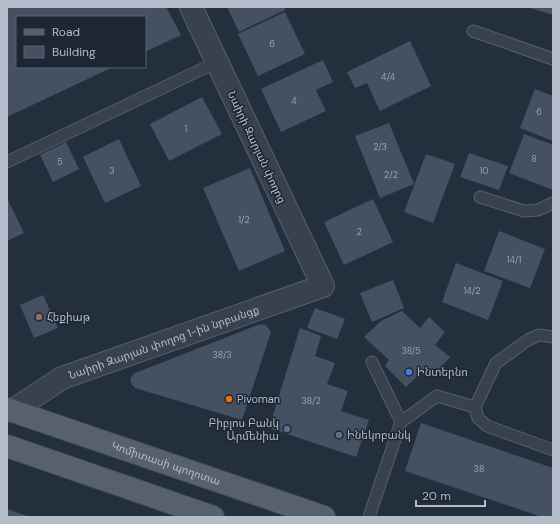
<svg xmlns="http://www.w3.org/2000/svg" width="560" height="524" font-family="'DM Sans','Noto Sans Armenian',sans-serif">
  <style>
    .building { fill: #455162 }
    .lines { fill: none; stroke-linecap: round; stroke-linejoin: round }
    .service-casing { stroke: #565f6c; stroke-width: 13 }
    .minor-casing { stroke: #565f6c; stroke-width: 24 }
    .primary-casing { stroke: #414a57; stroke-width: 24 }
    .service { stroke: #38414e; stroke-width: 11 }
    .minor { stroke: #38414e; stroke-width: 22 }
    .primary { stroke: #56606e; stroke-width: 22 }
    .education-dot { fill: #8d6e63; stroke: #1d2633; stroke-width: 1.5 }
    .shop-dot { fill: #3f7fe0; stroke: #1d2633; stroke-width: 1.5 }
    .food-dot { fill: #e8710a; stroke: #1d2633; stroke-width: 1.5 }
    .service-dot { fill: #5c6f8a; stroke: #1d2633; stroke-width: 1.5 }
    .labels { text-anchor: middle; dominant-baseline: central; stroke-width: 3; stroke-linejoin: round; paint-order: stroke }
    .number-label { font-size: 9px; fill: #98a1af }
    .street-label { font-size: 11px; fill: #b4bcc9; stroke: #1d2633 }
    .poi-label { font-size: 11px; fill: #b4bcc9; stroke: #1d2633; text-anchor: start }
  </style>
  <rect width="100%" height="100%" fill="#242f3e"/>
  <g class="building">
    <path d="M 7,7 L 166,7 L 181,35 L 145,52 L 145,17 L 17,17 L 17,67 L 113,67 L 7,117 Z"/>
    <path d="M 227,7 L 284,7 L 285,10 L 239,32 Z"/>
    <path d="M 527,7 L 553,7 L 553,15 Z"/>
    <path d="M 285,12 L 305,54 L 258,76 L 238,34 Z"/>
    <path d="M 410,41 L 431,86 L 380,111 L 367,83 L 355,88 L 347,72 Z"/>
    <path d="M 323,60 L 333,82 L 316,90 L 326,111 L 281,132 L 261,89 Z"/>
    <path d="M 535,89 L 553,96 L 553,141 L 520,128 Z"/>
    <path d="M 202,97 L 222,134 L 169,161 L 150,124 Z"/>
    <path d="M 389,123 L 414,184 L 380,198 L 355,136 Z"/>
    <path d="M 524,134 L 553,145 L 553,190 L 509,173 Z"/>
    <path d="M 119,139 L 141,186 L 105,203 L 83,157 Z"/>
    <path d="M 66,142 L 79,169 L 53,182 L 40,155 Z"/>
    <path d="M 469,153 L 508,166 L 499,190 L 460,177 Z"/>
    <path d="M 426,154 L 455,164 L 433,223 L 404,212 Z"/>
    <path d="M 250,168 L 285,251 L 239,271 L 203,188 Z"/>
    <path d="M 7,198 L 24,233 L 7,241 Z"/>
    <path d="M 373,199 L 393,242 L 344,265 L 324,222 Z"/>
    <path d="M 499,231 L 545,249 L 530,288 L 484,271 Z"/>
    <path d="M 456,263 L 503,281 L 488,320 L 442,302 Z"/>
    <path d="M 393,280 L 404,308 L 372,322 L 360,293 Z"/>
    <path d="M 43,295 L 58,328 L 34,338 L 20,305 Z"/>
    <path d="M 315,308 L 345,319 L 337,339 L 307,328 Z"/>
    <path d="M 402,311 L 420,328 L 429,317 L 445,332 L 435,345 L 450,357 L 434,375 L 426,368 L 406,387 L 385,366 L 389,360 L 364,337 L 381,321 Z"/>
    <path d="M 263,324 L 267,326 L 271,332 L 242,420 L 135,388 L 132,385 L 130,378 L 135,373 L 258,325 Z"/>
    <path d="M 300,328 L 321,336 L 315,356 L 335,363 L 327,384 L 348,391 L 341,411 L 369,420 L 356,457 L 269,428 Z"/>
    <path d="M 421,423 L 553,468 L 553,517 L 542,517 L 405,471 Z"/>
    <path d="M 7,509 L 30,517 L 7,517 Z"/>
  </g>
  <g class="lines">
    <defs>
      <g id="service">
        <path d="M 473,31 L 553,59"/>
        <path d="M 7,162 L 217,62"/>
        <path d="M 480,197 L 524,211 L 538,210 L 553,203"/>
        <path d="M 553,337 L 539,335 L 528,340 L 496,363 L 475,407 L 478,418 L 487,426 L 553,450"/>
        <path d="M 401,422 L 437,396 L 475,407"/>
        <path d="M 369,517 L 401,422 L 372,362"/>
      </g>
      <g id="minor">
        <path id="s1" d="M 12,411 L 62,378 L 323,286 L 191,7"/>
      </g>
      <g id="primary">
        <path id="s2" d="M 7,409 L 324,517"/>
        <path d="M 7,446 L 213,517"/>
      </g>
    </defs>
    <use href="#service" class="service-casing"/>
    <use href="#minor" class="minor-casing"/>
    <use href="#primary" class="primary-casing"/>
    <use href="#service" class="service"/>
    <use href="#minor" class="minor"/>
    <use href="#primary" class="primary"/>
  </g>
  <circle class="education-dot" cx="39" cy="317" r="4"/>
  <circle class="shop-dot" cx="409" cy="372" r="4"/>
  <circle class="food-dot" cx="229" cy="399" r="4"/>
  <g class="service-dot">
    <circle cx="287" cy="429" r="4"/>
    <circle cx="339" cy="435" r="4"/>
  </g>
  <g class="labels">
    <g class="number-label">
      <text x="272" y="44">6</text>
      <text x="388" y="77">4/4</text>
      <text x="294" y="101">4</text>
      <text x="539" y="112">6</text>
      <text x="186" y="129">1</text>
      <text x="380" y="147">2/3</text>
      <text x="534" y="159">8</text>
      <text x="60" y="162">5</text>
      <text x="112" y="171">3</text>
      <text x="484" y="171">10</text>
      <text x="391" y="175">2/2</text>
      <text x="244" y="220">1/2</text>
      <text x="359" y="232">2</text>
      <text x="514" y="260">14/1</text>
      <text x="472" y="291">14/2</text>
      <text x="411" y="351">38/5</text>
      <text x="222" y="355">38/3</text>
      <text x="311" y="401">38/2</text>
      <text x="479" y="469">38</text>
    </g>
    <g class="street-label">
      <text transform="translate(257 147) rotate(65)">Նաիրի Զարյան փողոց</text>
      <text stroke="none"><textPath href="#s1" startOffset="168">Նաիրի Զարյան փողոց 1-ին նրբանցք</textPath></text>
      <text stroke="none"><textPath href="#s2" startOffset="168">Կոմիտասի պողոտա</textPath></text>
    </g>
    <g class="poi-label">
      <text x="47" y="317">Հեքիաթ</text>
      <text x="417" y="372">Ինտերնո</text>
      <text x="237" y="399">Pivoman</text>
      <text x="279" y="423" text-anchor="end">Բիբլոս Բանկ<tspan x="279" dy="13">Արմենիա</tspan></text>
      <text x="347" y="435">Ինեկոբանկ</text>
    </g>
  </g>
  <rect width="560" height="524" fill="none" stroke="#b4bcc9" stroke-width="16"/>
  <rect x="16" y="16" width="130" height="52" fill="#1d2633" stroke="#59626f"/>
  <rect x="24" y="29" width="20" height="6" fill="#56606e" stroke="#59626f"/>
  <text x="52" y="36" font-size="12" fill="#b4bcc9">Road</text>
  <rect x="24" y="46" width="20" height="12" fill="#455162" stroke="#59626f"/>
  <text x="52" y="56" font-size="12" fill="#b4bcc9">Building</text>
  <path d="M416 500v6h69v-6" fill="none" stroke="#b4bcc9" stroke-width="2"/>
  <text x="422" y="500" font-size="12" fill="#b4bcc9" stroke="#1d2633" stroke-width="3" paint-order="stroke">20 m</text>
</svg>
